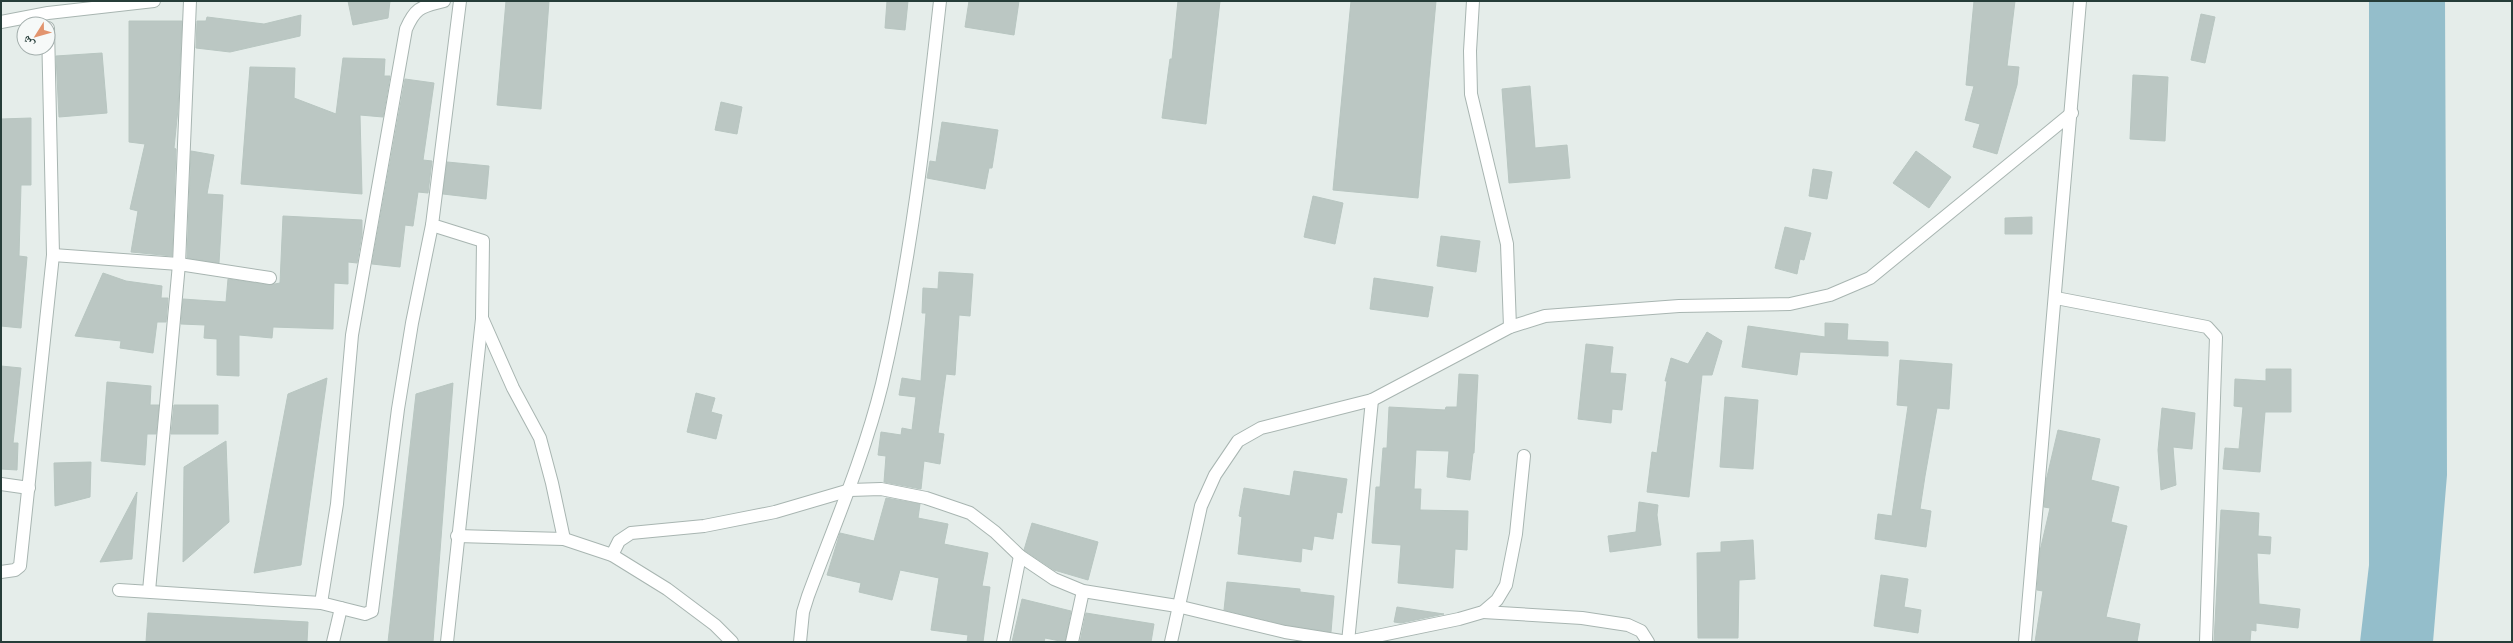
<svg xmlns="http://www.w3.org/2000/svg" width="2513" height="643" font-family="Inter,'Noto Naskh Arabic',sans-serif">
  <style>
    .water { fill: #94becb }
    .building { fill: #bbc7c3; stroke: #b8c6c1 }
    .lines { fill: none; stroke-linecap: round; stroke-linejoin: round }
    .street-casing { stroke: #a8b5b1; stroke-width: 14 }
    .street { stroke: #fff; stroke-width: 12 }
  </style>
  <rect width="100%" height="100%" fill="#e5edea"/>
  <path class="water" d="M 2369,1 L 2445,1 L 2447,475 L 2433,642 L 2360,642 L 2369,565 Z"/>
  <g class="building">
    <path d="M 348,1 L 390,1 L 388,18 L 353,25 Z"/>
    <path d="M 506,1 L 549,1 L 541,109 L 497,105 Z"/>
    <path d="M 887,1 L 908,1 L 905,30 L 885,28 Z"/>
    <path d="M 969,1 L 1019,1 L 1014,35 L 965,27 Z"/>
    <path d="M 1178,1 L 1220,1 L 1206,124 L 1162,118 L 1170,59 L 1172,59 Z"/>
    <path d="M 1351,1 L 1436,1 L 1418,198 L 1333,190 Z"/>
    <path d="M 1974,1 L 2015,1 L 2007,66 L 2019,67 L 2017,85 L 1997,154 L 1973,147 L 1980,124 L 1965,120 L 1974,86 L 1966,85 Z"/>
    <path d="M 2201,14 L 2215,17 L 2205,63 L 2191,60 Z"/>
    <path d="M 301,15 L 300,36 L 230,52 L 196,48 L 197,21 L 206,21 L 207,17 L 264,24 Z"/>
    <path d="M 129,21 L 182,21 L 178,109 L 174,148 L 176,149 L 172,256 L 131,252 L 138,211 L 130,209 L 145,144 L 129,142 Z"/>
    <path d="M 102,53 L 107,113 L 59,117 L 56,56 Z"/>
    <path d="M 343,58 L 385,59 L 384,76 L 390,76 L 383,117 L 360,115 L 362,194 L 241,184 L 250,67 L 295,68 L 294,98 L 336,114 Z"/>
    <path d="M 2133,75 L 2168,77 L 2165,141 L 2130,139 Z"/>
    <path d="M 405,79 L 434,83 L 423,160 L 432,161 L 428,193 L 418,192 L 413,226 L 405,225 L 400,267 L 372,264 Z"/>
    <path d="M 1530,86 L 1535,148 L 1567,145 L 1570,178 L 1509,183 L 1502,89 Z"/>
    <path d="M 721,102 L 742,107 L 737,134 L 715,130 Z"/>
    <path d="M 31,118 L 31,185 L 21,185 L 19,256 L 27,257 L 21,328 L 1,326 L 1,119 Z"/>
    <path d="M 942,122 L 998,130 L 992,168 L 989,168 L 985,189 L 927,178 L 930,161 L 936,162 Z"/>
    <path d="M 191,151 L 214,155 L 207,194 L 223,195 L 219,263 L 187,258 Z"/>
    <path d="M 1916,151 L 1951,177 L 1929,208 L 1893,183 Z"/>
    <path d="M 447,162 L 489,166 L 486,199 L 443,194 Z"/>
    <path d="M 1813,169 L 1832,172 L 1827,199 L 1809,196 Z"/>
    <path d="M 1313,196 L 1343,203 L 1335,244 L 1304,237 Z"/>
    <path d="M 283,216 L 362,220 L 362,234 L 357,263 L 348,262 L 348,284 L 334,283 L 333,329 L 273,327 L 272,338 L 239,335 L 239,376 L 217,375 L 217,339 L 204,338 L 205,325 L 181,324 L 183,299 L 226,302 L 228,279 L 269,285 L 280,283 Z"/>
    <path d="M 2032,217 L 2032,234 L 2005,234 L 2005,218 Z"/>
    <path d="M 1785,227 L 1811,233 L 1804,260 L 1800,259 L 1797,274 L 1775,268 Z"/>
    <path d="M 1441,236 L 1480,241 L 1476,272 L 1437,266 Z"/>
    <path d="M 939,272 L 973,274 L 970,316 L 959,315 L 955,375 L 946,374 L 938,433 L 944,434 L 940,464 L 924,461 L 921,489 L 884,482 L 886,456 L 878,455 L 881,432 L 901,435 L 902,428 L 912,430 L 916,397 L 899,395 L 902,378 L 921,381 L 926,313 L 922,313 L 923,288 L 938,289 Z"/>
    <path d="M 103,273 L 126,281 L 162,286 L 161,298 L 168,298 L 166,322 L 157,322 L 153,353 L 120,348 L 121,341 L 75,336 Z"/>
    <path d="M 1374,278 L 1433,287 L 1428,317 L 1370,309 Z"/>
    <path d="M 1825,323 L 1848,324 L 1847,340 L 1888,342 L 1888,356 L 1800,352 L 1797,375 L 1742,367 L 1748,326 L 1825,337 Z"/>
    <path d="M 1707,332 L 1722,341 L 1712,375 L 1702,375 L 1689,497 L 1647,492 L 1652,452 L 1657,453 L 1667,381 L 1665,381 L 1671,358 L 1688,364 Z"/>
    <path d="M 1586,344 L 1613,347 L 1610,373 L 1626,374 L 1622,410 L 1612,409 L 1611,423 L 1578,419 Z"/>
    <path d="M 1900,360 L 1952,364 L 1949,409 L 1937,408 L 1925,476 L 1920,509 L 1931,511 L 1926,547 L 1875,539 L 1878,514 L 1892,516 L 1908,406 L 1897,405 Z"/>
    <path d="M 1,366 L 21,368 L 13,443 L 18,443 L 17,470 L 1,469 Z"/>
    <path d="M 2266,369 L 2291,369 L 2291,412 L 2265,412 L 2260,472 L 2223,469 L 2225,448 L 2239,449 L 2243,407 L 2234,406 L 2235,379 L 2266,381 Z"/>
    <path d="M 1459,374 L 1478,375 L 1474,453 L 1473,453 L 1470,480 L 1447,477 L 1449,451 L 1416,450 L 1414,489 L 1421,489 L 1420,510 L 1468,511 L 1467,550 L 1455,549 L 1453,588 L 1398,583 L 1401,545 L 1372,543 L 1376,487 L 1380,487 L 1383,448 L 1387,448 L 1389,407 L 1445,410 L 1446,407 L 1457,407 Z"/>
    <path d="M 327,378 L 301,565 L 254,573 L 288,394 Z"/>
    <path d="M 107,382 L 151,386 L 150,405 L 159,405 L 156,434 L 147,434 L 145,465 L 101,461 Z"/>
    <path d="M 453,383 L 433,642 L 388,642 L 416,394 Z"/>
    <path d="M 696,393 L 715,398 L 711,412 L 722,415 L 716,439 L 687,432 Z"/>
    <path d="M 1725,397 L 1758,400 L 1753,469 L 1720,467 Z"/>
    <path d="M 174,405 L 218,405 L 218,434 L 171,434 Z"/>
    <path d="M 2162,408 L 2195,413 L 2192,449 L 2173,447 L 2176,485 L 2161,490 L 2158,450 Z"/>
    <path d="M 2058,430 L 2100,439 L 2091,480 L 2119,487 L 2111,522 L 2127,526 L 2106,617 L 2140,624 L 2137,642 L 2035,642 L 2043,591 L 2037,590 L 2040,551 L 2050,508 L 2044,507 L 2046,481 Z"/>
    <path d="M 226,441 L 229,522 L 183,562 L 184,467 Z"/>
    <path d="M 91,462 L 90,497 L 55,506 L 54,463 Z"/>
    <path d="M 1294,471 L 1347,479 L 1342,513 L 1337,512 L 1333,539 L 1314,536 L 1312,550 L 1302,548 L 1301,562 L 1238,554 L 1242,517 L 1239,516 L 1244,488 L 1290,496 Z"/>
    <path d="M 137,492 L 132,559 L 100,562 Z"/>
    <path d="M 886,498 L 920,504 L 918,518 L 948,524 L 944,544 L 988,553 L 982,586 L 990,587 L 983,642 L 967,642 L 968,635 L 931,630 L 939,578 L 900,570 L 892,600 L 859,592 L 861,583 L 827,575 L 840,533 L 874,541 Z"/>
    <path d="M 1639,502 L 1658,505 L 1657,515 L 1661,545 L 1610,552 L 1608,536 L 1636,532 Z"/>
    <path d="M 2221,510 L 2259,513 L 2258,536 L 2271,537 L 2270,554 L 2257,553 L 2259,604 L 2300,609 L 2298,628 L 2256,623 L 2256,631 L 2251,630 L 2250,642 L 2214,642 Z"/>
    <path d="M 1032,523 L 1098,542 L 1088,580 L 1054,570 L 1024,550 Z"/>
    <path d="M 1753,540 L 1755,579 L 1739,580 L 1738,638 L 1698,638 L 1697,553 L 1721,552 L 1721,542 Z"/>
    <path d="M 1881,575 L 1908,579 L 1904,607 L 1921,610 L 1918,633 L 1874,626 Z"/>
    <path d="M 1227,582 L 1300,589 L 1300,592 L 1334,596 L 1331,632 L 1286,625 L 1224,610 Z"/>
    <path d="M 1022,599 L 1071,611 L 1065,642 L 1045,638 L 1044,642 L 1012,642 Z"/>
    <path d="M 1397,607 L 1444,614 L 1401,623 L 1394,622 Z"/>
    <path d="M 148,613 L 308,622 L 307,642 L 146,642 Z"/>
    <path d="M 1086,613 L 1154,624 L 1151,642 L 1080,642 Z"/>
  </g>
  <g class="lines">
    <defs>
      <g id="street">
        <path d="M 460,1 L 432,225 L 483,241 L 482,318 L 513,388 L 540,438 L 552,483 L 564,539"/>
        <path d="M 1473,1 L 1470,51 L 1471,94 L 1507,244 L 1510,327"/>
        <path d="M 1,22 L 48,13 L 154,1"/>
        <path d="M 53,255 L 179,264 L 270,278"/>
        <path d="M 2056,298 L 2207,327 L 2216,337 L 2206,642"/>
        <path d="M 1,484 L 29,488"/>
        <path d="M 457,536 L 564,539 L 612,555 L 667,589 L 715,625 L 732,642"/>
        <path d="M 612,555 L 619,541 L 631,533 L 704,526 L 775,512 L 850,490 L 881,489 L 926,498 L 970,513 L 995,532 L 1020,556 L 1054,579 L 1083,591 L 1177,606 L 1285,632 L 1348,642 L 1459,619 L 1483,612 L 1497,600 L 1506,585 L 1516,534 L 1524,456"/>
        <path d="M 1,572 L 15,570 L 20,566 L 53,255 L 48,28"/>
        <path d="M 119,590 L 321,603 L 365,614 L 372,611 L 398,409 L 412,323 L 432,225"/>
        <path d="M 149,591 L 179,264 L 190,1"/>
        <path d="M 321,603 L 337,504 L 352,335 L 406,29 C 416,6 422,7 444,1"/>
        <path d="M 1483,612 L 1582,618 L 1628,625 L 1641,631 L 1648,642"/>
        <path d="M 333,642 L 341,608"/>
        <path d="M 447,642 L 482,319"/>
        <path d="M 800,642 L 803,612 L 808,596 C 834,526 864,457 882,384 C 911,261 926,127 940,1"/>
        <path d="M 1003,642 L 1020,556"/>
        <path d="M 1072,642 L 1083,591"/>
        <path d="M 1171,642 L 1201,506 L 1215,475 L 1238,441 L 1261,428 L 1372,400 L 1510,327 L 1545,316 L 1679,306 L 1790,304 L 1830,295 L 1870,278 L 2072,113"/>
        <path d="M 1348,642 L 1372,400"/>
        <path d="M 2025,642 L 2080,1"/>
      </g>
    </defs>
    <use href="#street" class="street-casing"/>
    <use href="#street" class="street"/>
  </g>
  <rect width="2513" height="643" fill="none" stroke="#263d39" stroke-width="4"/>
  <g transform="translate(36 36) rotate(233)"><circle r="19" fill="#f6f9f8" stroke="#a3aeac"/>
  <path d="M0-3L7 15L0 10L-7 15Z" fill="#e2946e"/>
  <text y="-6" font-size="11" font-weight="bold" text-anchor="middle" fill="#263d39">ش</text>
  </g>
</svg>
